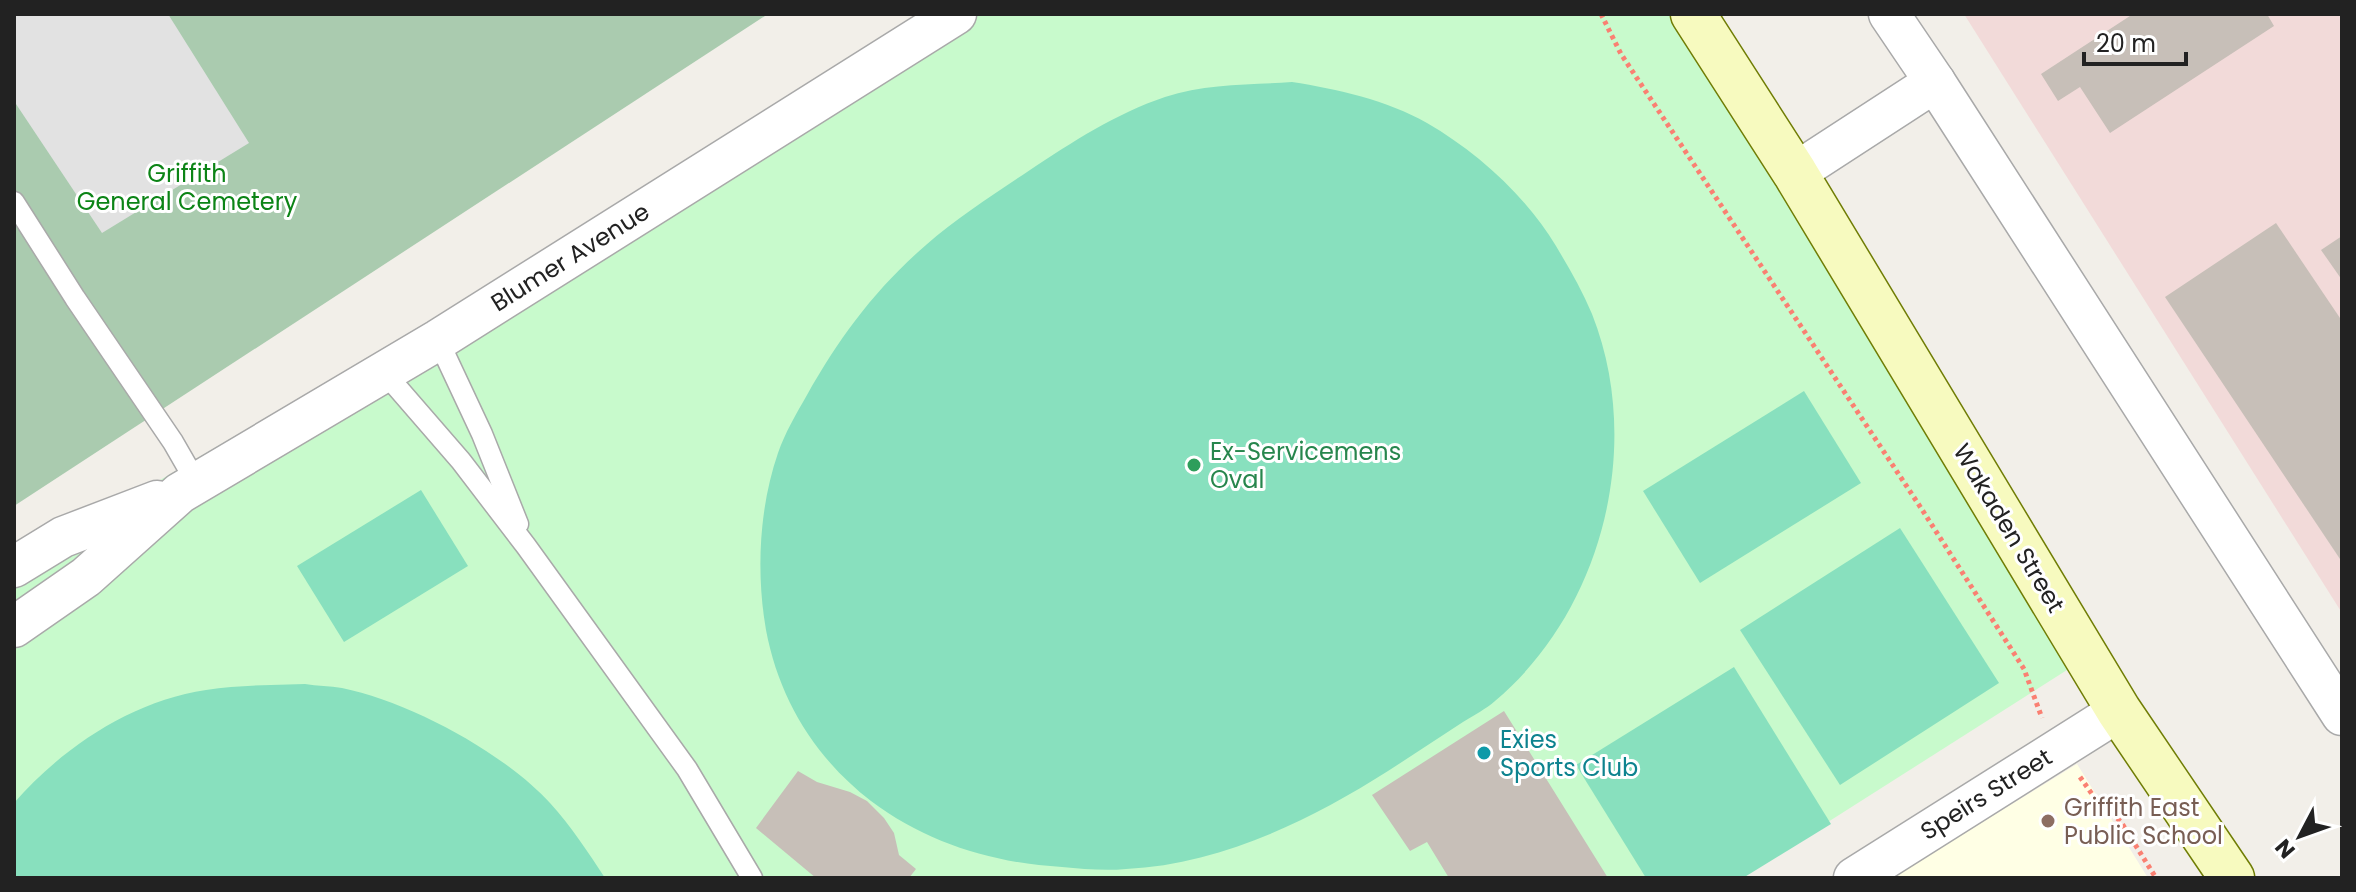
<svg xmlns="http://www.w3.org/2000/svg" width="2356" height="892" font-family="Poppins,sans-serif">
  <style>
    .commercial { fill: #f2dad9 }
    .education { fill: #ffffe5 }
    .cemetery { fill: #aacbaf }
    .park { fill: #c8facc }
    .pitch { fill: #88e0be }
    .parking { fill: #e2e2e2 }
    .building { fill: #c7bfb8 }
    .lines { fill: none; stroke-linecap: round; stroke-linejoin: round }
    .lane-casing { stroke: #a9a9a9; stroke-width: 23 }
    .street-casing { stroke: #a9a9a9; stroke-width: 43 }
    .secondary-casing { stroke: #707d05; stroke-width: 47 }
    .path { stroke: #fa8072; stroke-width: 5; stroke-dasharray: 4 4; stroke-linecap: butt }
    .lane { stroke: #fff; stroke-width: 20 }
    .street { stroke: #fff; stroke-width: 40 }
    .secondary { stroke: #f7fabf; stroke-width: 44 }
    .leisure-dot { fill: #2e9e5b; stroke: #fff; stroke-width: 3 }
    .culture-dot { fill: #0f9aa8; stroke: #fff; stroke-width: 3 }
    .education-dot { fill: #8d6e63; stroke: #fff; stroke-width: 3 }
    .labels { text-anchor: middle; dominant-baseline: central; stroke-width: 6; stroke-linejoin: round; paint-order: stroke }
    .park-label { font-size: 24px; fill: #0c8416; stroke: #fff }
    .street-label { font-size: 24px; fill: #222; stroke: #fff }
    .leisure-label { font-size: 24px; fill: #27864d; stroke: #fff; text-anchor: start }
    .culture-label { font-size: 24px; fill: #0d838f; stroke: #fff; text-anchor: start }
    .education-label { font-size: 24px; fill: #785e54; stroke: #fff; text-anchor: start }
  </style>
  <rect width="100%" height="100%" fill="#f2efe9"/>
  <path class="commercial" d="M 1964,14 L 2342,14 L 2342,613 Z"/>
  <path class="education" d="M 2077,764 L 2148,878 L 1892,878 Z"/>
  <path class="cemetery" d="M 14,14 L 768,14 L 14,506 Z"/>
  <path class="park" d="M 954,14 L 1682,14 L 2089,656 L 1740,878 L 14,878 L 14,577 L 63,537 Z"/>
  <g class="pitch">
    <path d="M 1292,82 C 1337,89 1387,100 1427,123 C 1477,152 1526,196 1556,246 C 1569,268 1582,290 1592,314 C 1644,445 1603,610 1495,701 C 1486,709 1474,715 1463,722 C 1438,738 1413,755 1388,771 C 1309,821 1221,864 1126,869 C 1105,871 1083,869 1062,867 C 993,863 927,843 871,801 C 815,758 779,699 766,630 C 756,573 759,508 778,453 C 785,433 796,414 807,395 C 839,338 876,288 926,245 C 958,217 994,194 1030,170 C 1072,142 1117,113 1165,97 C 1206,83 1250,85 1292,82 Z"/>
    <path d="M 1804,391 L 1861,483 L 1700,583 L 1643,491 Z"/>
    <path d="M 421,490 L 468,566 L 344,642 L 297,566 Z"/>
    <path d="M 1900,528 L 1999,683 L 1840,785 L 1740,630 Z"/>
    <path d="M 1734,667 L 1831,824 L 1743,878 L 1646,878 L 1576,765 Z"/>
    <path d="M 305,684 C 317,686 330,686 342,688 C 410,702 503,752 550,803 C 571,826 588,852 605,878 L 14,878 L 14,803 C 63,747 132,701 206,690 C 239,685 272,685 305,684 Z"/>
  </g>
  <path class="parking" d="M 14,14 L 168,14 L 249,143 L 102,233 L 14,101 Z"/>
  <g class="building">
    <path d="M 2133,14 L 2267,14 L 2274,26 L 2110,133 L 2080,87 L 2058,101 L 2041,74 Z"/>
    <path d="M 2276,223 L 2342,321 L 2342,562 L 2165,297 Z"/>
    <path d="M 2342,236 L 2342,280 L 2321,250 Z"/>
    <path d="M 1504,711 L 1608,878 L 1449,878 L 1427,842 L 1410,851 L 1372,795 Z"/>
    <path d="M 798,771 L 817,782 L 850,792 L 867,801 L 884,818 L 894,833 L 899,855 L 916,869 L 909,878 L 816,878 L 756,828 Z"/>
  </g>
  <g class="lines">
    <defs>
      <g id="lane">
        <path d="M 14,202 L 75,298 L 173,442 L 196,482"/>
        <path d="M 438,340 L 482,434 L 518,524"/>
        <path d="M 383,371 L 461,461 L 526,546 L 687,769 L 752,878"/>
      </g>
      <g id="street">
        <path d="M 1889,14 L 1935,82 L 2342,715"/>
        <path d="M 1795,173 L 1935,82"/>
        <path d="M 14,567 L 63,537 L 157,501"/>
        <path d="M 14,627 L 86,577 L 180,493 L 438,340 L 956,14"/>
        <path d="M 1854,878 L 2119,711"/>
      </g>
      <path id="secondary" d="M 1693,14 L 1795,173 L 2119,711 L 2232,878"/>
    </defs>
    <use href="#lane" class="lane-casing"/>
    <use href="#street" class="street-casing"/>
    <use href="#secondary" class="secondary-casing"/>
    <g class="path">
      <path d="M 1601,14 L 1621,54 L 1921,508 L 2024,669 L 2042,718"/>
      <path d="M 2080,777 L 2092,794 L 2121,822 L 2156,878"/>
    </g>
    <use href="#lane" class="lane"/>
    <use href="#street" class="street"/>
    <use href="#secondary" class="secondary"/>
  </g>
  <circle class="leisure-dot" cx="1194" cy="465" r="8"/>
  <circle class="culture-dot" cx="1484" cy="753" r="8"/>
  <circle class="education-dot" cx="2048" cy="821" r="8"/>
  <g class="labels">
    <g class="park-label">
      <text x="187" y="173">Griffith<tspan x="187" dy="28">General Cemetery</tspan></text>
    </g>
    <g class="street-label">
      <text transform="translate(570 257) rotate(-32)">Blumer Avenue</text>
      <text transform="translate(2009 528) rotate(59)">Wakaden Street</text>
      <text transform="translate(1986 794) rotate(-32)">Speirs Street</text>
    </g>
    <g class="leisure-label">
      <text x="1210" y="451">Ex-Servicemens<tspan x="1210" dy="28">Oval</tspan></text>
    </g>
    <g class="culture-label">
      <text x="1500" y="739">Exies<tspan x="1500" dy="28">Sports Club</tspan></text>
    </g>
    <g class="education-label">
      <text x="2064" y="807">Griffith East<tspan x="2064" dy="28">Public School</tspan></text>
    </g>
  </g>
  <rect width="2356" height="892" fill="none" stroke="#222222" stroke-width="32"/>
  <g transform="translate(2300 836) rotate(229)" stroke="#ffffff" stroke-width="6" paint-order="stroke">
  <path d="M0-6L14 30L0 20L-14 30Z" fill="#222222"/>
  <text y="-12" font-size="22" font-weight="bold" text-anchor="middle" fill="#222222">N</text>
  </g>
  <path d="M2084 52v12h102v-12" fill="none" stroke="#222222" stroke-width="4"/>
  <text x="2096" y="52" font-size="24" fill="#222222" stroke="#ffffff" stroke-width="6" paint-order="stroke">20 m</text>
</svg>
